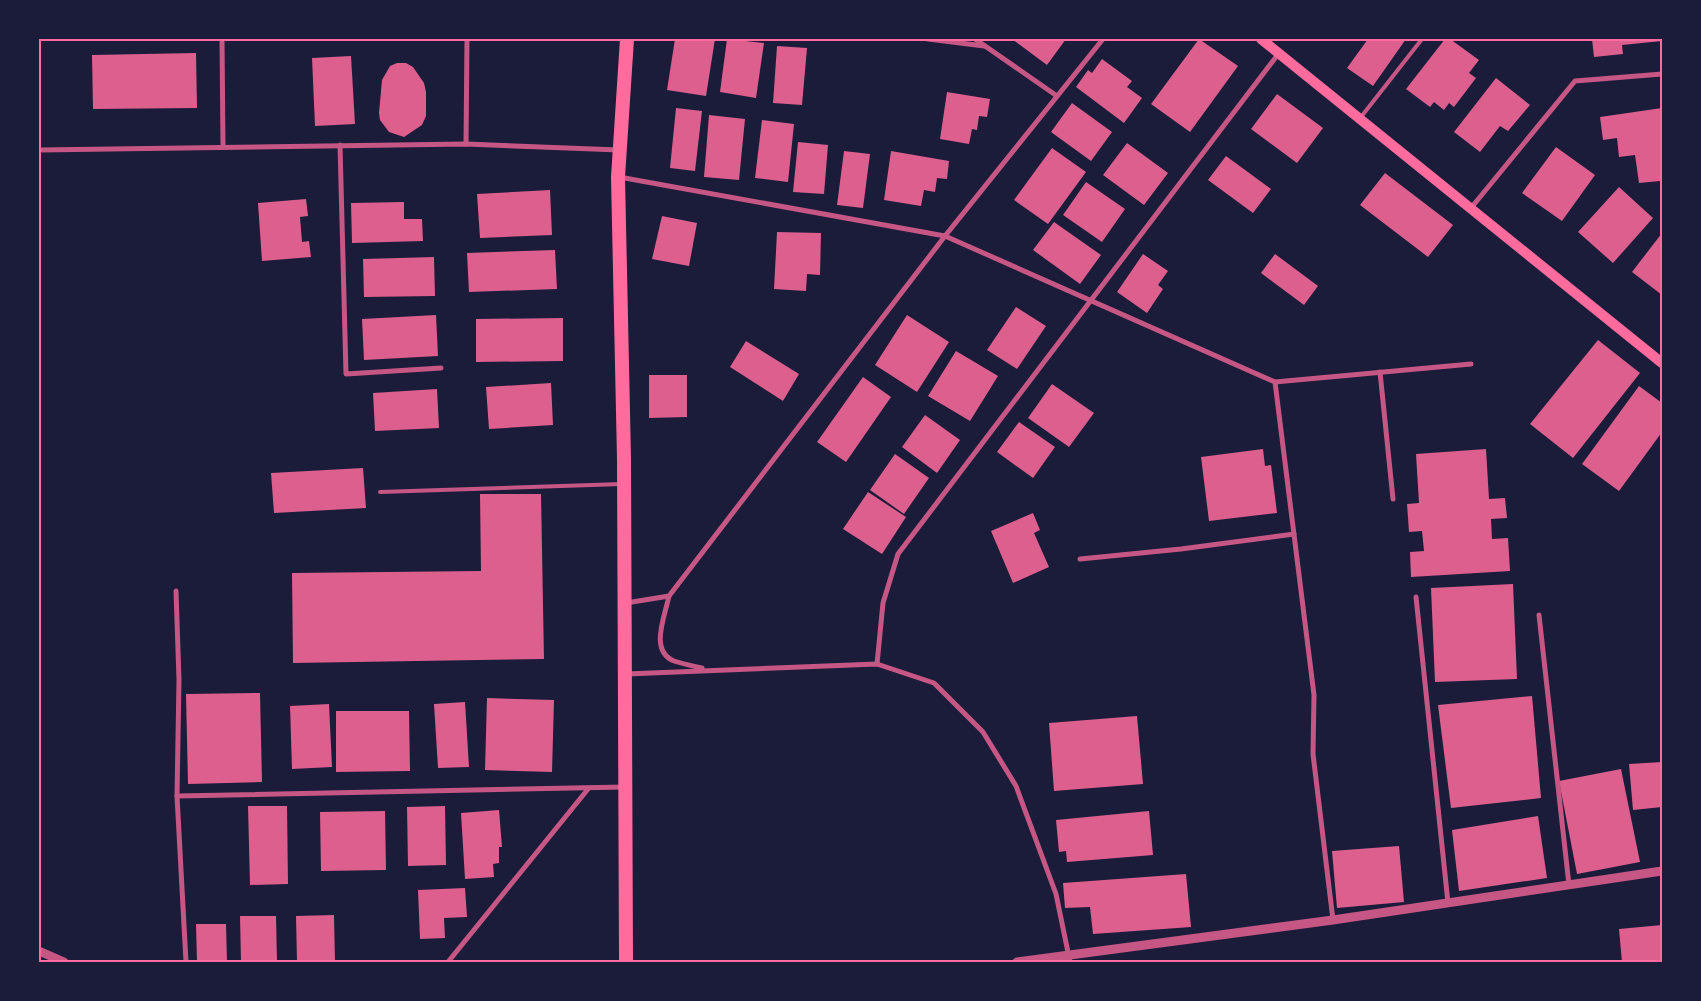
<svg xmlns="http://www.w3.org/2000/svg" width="1701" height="1001" font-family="'Public Sans',sans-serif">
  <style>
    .building { fill: #dd5f8e }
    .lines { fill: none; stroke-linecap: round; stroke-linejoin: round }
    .service { stroke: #c65784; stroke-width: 4 }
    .minor { stroke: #c65784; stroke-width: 5 }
    .tertiary { stroke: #c65784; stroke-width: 9 }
    .secondary { stroke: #ff6b9d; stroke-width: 10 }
    .trunk { stroke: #ff6b9d; stroke-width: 14 }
    .neatline { fill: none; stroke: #ff6b9d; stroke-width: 2 }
  </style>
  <rect width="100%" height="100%" fill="#1b1b3a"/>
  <g class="building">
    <path d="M 675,39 L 715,39 L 706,96 L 667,90 Z"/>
    <path d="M 727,39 L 764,43 L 756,98 L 720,92 Z"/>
    <path d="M 1012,39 L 1066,39 L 1047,65 Z"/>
    <path d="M 1199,39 L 1238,66 L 1190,132 L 1151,104 Z"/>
    <path d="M 1368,39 L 1406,39 L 1373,86 L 1347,68 Z"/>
    <path d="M 1445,39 L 1450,39 L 1479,60 L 1469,73 L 1476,78 L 1454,107 L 1449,103 L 1444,110 L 1434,102 L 1430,107 L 1406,89 Z"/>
    <path d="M 1592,39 L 1662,39 L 1662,41 L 1622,45 L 1623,54 L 1594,57 Z"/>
    <path d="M 777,46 L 807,48 L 802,105 L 773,103 Z"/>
    <path d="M 196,53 L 197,108 L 93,109 L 92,55 Z"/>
    <path d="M 351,56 L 355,124 L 315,126 L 312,58 Z"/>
    <path d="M 1102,59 L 1132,81 L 1127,87 L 1142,98 L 1124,123 L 1076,87 L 1088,70 L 1092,73 Z"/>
    <path d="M 397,63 L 406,63 L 413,67 L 424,83 L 426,92 L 426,116 L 422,125 L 404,137 L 389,132 L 380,120 L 379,113 L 382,80 L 390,66 Z"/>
    <path d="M 1496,78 L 1530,105 L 1508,131 L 1500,126 L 1480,152 L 1454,132 Z"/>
    <path d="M 947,92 L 990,99 L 987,117 L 979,116 L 977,130 L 972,129 L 969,144 L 940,139 Z"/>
    <path d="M 1277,94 L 1323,128 L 1297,163 L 1251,129 Z"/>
    <path d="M 1072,103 L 1112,132 L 1091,161 L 1051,132 Z"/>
    <path d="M 676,108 L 702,111 L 695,171 L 670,168 Z"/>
    <path d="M 1662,108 L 1662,190 L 1661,190 L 1660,181 L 1639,183 L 1635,155 L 1619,157 L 1617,138 L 1603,140 L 1600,117 Z"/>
    <path d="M 709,115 L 745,119 L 739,180 L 704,177 Z"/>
    <path d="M 762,120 L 794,124 L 788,182 L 755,178 Z"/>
    <path d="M 798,142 L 828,145 L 824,194 L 793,192 Z"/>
    <path d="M 1127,143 L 1168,173 L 1144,205 L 1103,175 Z"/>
    <path d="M 1556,147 L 1595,175 L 1562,221 L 1522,193 Z"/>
    <path d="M 1052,148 L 1086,172 L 1048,224 L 1014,200 Z"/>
    <path d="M 844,151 L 870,154 L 863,208 L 837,205 Z"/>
    <path d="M 891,151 L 949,161 L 947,179 L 937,178 L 935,192 L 924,190 L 921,206 L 884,200 Z"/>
    <path d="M 1226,156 L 1271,189 L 1253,213 L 1208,180 Z"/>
    <path d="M 1385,173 L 1453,225 L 1428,257 L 1360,205 Z"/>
    <path d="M 1086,182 L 1125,209 L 1102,242 L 1063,215 Z"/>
    <path d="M 1619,187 L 1653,218 L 1613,263 L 1578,232 Z"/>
    <path d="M 550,190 L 552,235 L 480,238 L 477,194 Z"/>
    <path d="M 306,199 L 308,216 L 300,217 L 302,242 L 309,241 L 311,257 L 262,261 L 258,203 Z"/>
    <path d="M 404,202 L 404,219 L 422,219 L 423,241 L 352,243 L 351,203 Z"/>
    <path d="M 662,216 L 697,223 L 689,266 L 652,259 Z"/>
    <path d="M 1054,222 L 1101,255 L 1080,284 L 1033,250 Z"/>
    <path d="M 777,232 L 821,233 L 820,275 L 807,274 L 806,291 L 774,289 Z"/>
    <path d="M 1662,233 L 1662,295 L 1632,272 Z"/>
    <path d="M 555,250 L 557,289 L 469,292 L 467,253 Z"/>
    <path d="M 1143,254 L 1168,271 L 1158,285 L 1163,289 L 1147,313 L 1117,292 Z"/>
    <path d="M 1275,254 L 1318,286 L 1304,305 L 1261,273 Z"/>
    <path d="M 434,257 L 435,296 L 364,297 L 363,259 Z"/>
    <path d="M 1016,307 L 1046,326 L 1017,369 L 987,350 Z"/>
    <path d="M 436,315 L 438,356 L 364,360 L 362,319 Z"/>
    <path d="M 907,315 L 949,342 L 917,392 L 875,365 Z"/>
    <path d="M 563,318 L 563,361 L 476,362 L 476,319 Z"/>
    <path d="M 1598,340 L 1640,373 L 1573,458 L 1530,424 Z"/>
    <path d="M 746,341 L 799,374 L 783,401 L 730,367 Z"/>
    <path d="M 956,351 L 998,376 L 970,421 L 928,396 Z"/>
    <path d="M 649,375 L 687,375 L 687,417 L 649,418 Z"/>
    <path d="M 863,377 L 891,397 L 846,462 L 817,442 Z"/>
    <path d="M 551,383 L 553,425 L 489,429 L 486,387 Z"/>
    <path d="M 1052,384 L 1094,413 L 1069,447 L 1028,418 Z"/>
    <path d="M 1639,386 L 1662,403 L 1662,432 L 1619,491 L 1582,464 Z"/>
    <path d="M 437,389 L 439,428 L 375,431 L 373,393 Z"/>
    <path d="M 925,415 L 960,440 L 937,473 L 902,447 Z"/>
    <path d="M 1019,422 L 1055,447 L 1033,478 L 997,452 Z"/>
    <path d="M 1263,449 L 1265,466 L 1271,465 L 1277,513 L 1209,521 L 1201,457 Z"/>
    <path d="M 1486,449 L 1489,499 L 1505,498 L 1507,518 L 1491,519 L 1492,539 L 1508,538 L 1510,571 L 1411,577 L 1410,552 L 1424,551 L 1422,531 L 1409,532 L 1407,504 L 1419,503 L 1416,454 Z"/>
    <path d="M 895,454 L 929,478 L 904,514 L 870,490 Z"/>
    <path d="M 363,468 L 366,508 L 274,513 L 271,473 Z"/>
    <path d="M 868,492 L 906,517 L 882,554 L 843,529 Z"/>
    <path d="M 480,494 L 541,494 L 544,659 L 293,663 L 292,573 L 481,571 Z"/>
    <path d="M 1033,513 L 1040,530 L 1034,533 L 1049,567 L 1013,583 L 991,531 Z"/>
    <path d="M 1513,584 L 1517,679 L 1435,682 L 1431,588 Z"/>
    <path d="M 260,693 L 262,782 L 188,784 L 186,694 Z"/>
    <path d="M 1532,696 L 1541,798 L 1451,808 L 1438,705 Z"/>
    <path d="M 487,698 L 554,700 L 552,772 L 485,770 Z"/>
    <path d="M 465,702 L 469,767 L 438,768 L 434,704 Z"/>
    <path d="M 329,704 L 332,767 L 292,769 L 290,706 Z"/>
    <path d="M 336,711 L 409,711 L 410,771 L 336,772 Z"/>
    <path d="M 1137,716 L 1143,784 L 1054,791 L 1049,723 Z"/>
    <path d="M 1662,762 L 1662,807 L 1633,810 L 1629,764 Z"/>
    <path d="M 1621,769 L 1640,862 L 1577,874 L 1559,781 Z"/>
    <path d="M 248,806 L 287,806 L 288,884 L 250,885 Z"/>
    <path d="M 445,806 L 446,865 L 408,866 L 407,807 Z"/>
    <path d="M 499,810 L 502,847 L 499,847 L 499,863 L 493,864 L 494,877 L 465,879 L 461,813 Z"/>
    <path d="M 385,811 L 386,870 L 321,871 L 320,812 Z"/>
    <path d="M 1149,811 L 1153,855 L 1067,862 L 1066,851 L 1059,852 L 1056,820 Z"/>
    <path d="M 1538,816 L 1547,878 L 1459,891 L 1452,830 Z"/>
    <path d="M 1399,846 L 1404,902 L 1337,908 L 1332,851 Z"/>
    <path d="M 1186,874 L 1191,927 L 1093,934 L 1090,907 L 1065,908 L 1063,883 Z"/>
    <path d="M 465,888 L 467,917 L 444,918 L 445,938 L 420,939 L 418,890 Z"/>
    <path d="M 334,915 L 335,962 L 297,962 L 296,916 Z"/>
    <path d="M 240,916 L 276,916 L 277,962 L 241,962 Z"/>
    <path d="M 196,924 L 226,924 L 227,962 L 197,962 Z"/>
    <path d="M 1662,925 L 1662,962 L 1622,962 L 1619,929 Z"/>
  </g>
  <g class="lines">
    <g class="service">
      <path d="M 1361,117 L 1422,39"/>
      <path d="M 380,492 L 622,484"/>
    </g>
    <g class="minor">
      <path d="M 222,39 L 223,147"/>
      <path d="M 928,39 L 984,46"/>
      <path d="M 975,39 L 1057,96"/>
      <path d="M 466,144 L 467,39"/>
      <path d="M 340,145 L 346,374 L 441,368"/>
      <path d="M 39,150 L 466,144 L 619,150"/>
      <path d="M 619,177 L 945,236 L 1275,382 L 1471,364"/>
      <path d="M 1471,208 L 1575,81 L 1662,74"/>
      <path d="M 1380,372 L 1393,499"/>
      <path d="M 1275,382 L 1314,695 L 1313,754 L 1333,920"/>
      <path d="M 1080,559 L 1181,549 L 1294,534"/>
      <path d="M 176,591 L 179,680 L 177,796 L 186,962"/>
      <path d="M 669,596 C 665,616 649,651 674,661 C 683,664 693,666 702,668"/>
      <path d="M 1416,597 L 1448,903"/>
      <path d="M 626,603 L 669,596 L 945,236 L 1103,39"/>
      <path d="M 1539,615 L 1569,885"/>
      <path d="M 877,664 L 883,603 L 898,554 L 1279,53"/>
      <path d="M 626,674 L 877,664 L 934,683 L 983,732 L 1016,786 L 1056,894 L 1070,962"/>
      <path d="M 177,796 L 624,787"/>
      <path d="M 448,962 L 588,789"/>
    </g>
    <g class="tertiary">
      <path d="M 39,951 L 64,962"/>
      <path d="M 1017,962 L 1333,920 L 1662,871"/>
    </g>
    <path class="secondary" d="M 1261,39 L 1662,363"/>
    <path class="trunk" d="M 626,962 L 624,459 L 618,177 L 627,39"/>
  </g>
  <rect width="1701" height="1001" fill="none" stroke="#1b1b3a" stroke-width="80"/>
  <rect x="40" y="40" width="1621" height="921" class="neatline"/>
</svg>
